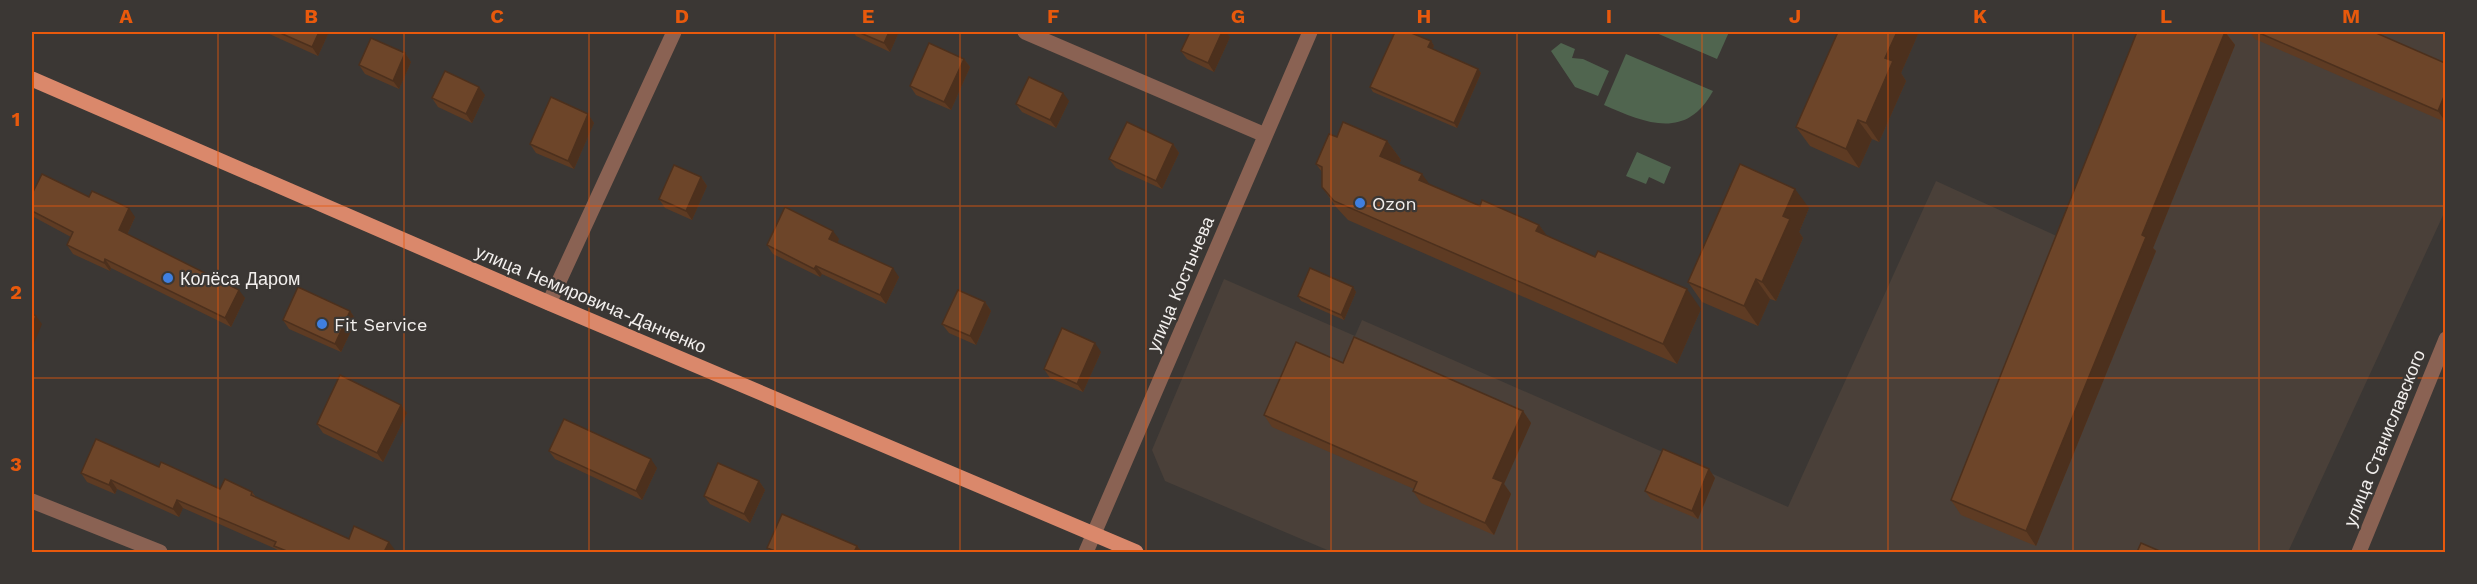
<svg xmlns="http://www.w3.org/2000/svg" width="2477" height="584" font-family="'Work Sans',sans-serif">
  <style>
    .built { fill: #4a4039 }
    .green { fill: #50654f }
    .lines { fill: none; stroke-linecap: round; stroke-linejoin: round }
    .minor { stroke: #8a6253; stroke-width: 15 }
    .tertiary { stroke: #8a6253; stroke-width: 15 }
    .primary { stroke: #da886b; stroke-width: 15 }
    .wall { fill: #5e3b23 }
    .shaded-wall { fill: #4c301d }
    .building { fill: #6d4529; stroke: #4c301d; stroke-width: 1.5 }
    .grid { fill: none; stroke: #e8590c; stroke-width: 1.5; stroke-opacity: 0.55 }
    .shop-dot { fill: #3f7fe0; stroke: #3b3734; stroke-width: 2 }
    .labels { text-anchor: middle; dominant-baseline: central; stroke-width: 4.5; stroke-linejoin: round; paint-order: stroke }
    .poi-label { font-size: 18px; fill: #f2efed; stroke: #3b3734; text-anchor: start }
    .street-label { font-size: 18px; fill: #f2efed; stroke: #3b3734 }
    .neatline { fill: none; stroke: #e8590c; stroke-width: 2 }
    .grid-label { font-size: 20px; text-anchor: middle; font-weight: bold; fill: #e8590c }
  </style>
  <rect width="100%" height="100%" fill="#3b3734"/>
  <path class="built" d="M 2148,32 L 2445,33 L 2445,211 L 2288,552 L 1332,552 L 1165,481 L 1152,450 L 1224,279 L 1355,336 L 1362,320 L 1788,507 L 1936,181 L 2061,238 Z"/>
  <g class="green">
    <path d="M 1654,32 L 1729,32 L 1717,59 Z"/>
    <path d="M 1561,43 L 1575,49 L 1572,58 L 1583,59 L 1609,71 L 1598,96 L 1575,87 L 1551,51 Z"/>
    <path d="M 1626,54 L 1713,91 C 1686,141 1645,123 1604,105 Z"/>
    <path d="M 1637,152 L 1671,167 L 1664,184 L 1649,177 L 1646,184 L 1626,176 Z"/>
  </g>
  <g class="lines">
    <g class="minor">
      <path d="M 1025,32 L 1265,135"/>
      <path d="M 549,303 L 674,32"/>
      <path d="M 32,501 L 160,552"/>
      <path d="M 1086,552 L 1310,32"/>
    </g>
    <path class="tertiary" d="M 2359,552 L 2446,339"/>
    <path class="primary" d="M 32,79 L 549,303 L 1136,552"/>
  </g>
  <g class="wall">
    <path d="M 265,32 L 329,32 L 318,56 Z"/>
    <path d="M 853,32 L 899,32 L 890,52 L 856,36 Z"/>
    <path d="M 1190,32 L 1226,32 L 1230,37 L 1214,72 L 1187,59 L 1181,51 Z"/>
    <path d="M 1838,32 L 1919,32 L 1901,73 L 1906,81 L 1879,142 L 1872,139 L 1859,168 L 1810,146 L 1796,127 Z"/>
    <path d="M 2137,32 L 2226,32 L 2235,45 L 2153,248 L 2156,251 L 2036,546 L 1961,515 L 1951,500 Z"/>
    <path d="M 2250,32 L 2374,32 L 2445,63 L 2445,122 L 2255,39 Z"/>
    <path d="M 1431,41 L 1434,46 L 1432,49 L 1478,69 L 1481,73 L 1457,128 L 1373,92 L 1370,87 Z"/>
    <path d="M 405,53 L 411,62 L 399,89 L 365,74 L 359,65 Z"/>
    <path d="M 964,59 L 970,67 L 951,110 L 916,95 L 910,86 Z"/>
    <path d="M 485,95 L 472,123 L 438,107 L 432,98 Z"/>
    <path d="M 1069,101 L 1056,128 L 1022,112 L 1016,104 Z"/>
    <path d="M 588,114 L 594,123 L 574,169 L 536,153 L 530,144 Z"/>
    <path d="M 1337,137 L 1387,141 L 1401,160 L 1399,164 L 1430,185 L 1480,206 L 1539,225 L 1546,235 L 1701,309 L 1677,364 L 1348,220 L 1336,207 L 1322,187 L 1322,172 L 1316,164 Z"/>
    <path d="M 1173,144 L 1179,153 L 1162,189 L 1116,168 L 1109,159 Z"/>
    <path d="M 701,177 L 707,186 L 692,220 L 665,208 L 659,199 Z"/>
    <path d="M 32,194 L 89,197 L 135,217 L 127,235 L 245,298 L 231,327 L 111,268 L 110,271 L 73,254 L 67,245 L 71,237 L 32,216 Z"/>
    <path d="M 1809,208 L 1799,232 L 1803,238 L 1776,301 L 1770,299 L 1758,326 L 1702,302 L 1688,282 Z"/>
    <path d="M 839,239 L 837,243 L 899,277 L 886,304 L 822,274 L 820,277 L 773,254 L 767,245 Z"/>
    <path d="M 1353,287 L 1356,292 L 1344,320 L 1301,301 L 1298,296 Z"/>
    <path d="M 985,302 L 991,311 L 976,345 L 949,333 L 942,324 Z"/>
    <path d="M 350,311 L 356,320 L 341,352 L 289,329 L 283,320 Z"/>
    <path d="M 1101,352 L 1083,392 L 1050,378 L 1044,369 Z"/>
    <path d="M 1343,363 L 1523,411 L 1531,423 L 1504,484 L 1511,494 L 1494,535 L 1421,503 L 1413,491 L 1414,489 L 1272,427 L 1264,415 Z"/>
    <path d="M 401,405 L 407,413 L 383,462 L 323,433 L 317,424 Z"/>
    <path d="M 549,451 L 657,468 L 642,500 L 555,459 Z"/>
    <path d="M 159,467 L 220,489 L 252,492 L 256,497 L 349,539 L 395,550 L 394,552 L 279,552 L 276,549 L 183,508 L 179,517 L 117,489 L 115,494 L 87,482 L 81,473 Z"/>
    <path d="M 1715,478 L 1698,519 L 1651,499 L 1645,491 Z"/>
    <path d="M 759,481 L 765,490 L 750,523 L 710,504 L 704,496 Z"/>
    <path d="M 857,546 L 862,552 L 771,552 L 767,548 Z"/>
  </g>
  <g class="shaded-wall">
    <path d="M 319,32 L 329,32 L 318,56 L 312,47 Z"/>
    <path d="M 889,32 L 899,32 L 890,52 L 884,43 Z"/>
    <path d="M 1222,32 L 1226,32 L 1230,37 L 1214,72 L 1208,63 Z"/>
    <path d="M 1897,32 L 1919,32 L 1901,73 L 1906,81 L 1879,142 L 1866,123 L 1885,58 Z"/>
    <path d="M 2225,32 L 2235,45 L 2153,248 L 2156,251 L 2036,546 L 2026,531 L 2142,235 Z"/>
    <path d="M 1431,41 L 1434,46 L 1431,52 L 1428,47 Z"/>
    <path d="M 405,53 L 411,62 L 399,89 L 393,81 Z"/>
    <path d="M 964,59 L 970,67 L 951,110 L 944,102 Z"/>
    <path d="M 1478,69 L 1481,73 L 1457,128 L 1454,123 Z"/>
    <path d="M 479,87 L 485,95 L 472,123 L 466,114 Z"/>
    <path d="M 1063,93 L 1069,101 L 1056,128 L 1050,120 Z"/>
    <path d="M 2445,94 L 2445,121 L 2438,111 Z"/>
    <path d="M 588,114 L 594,123 L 574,169 L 568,161 Z"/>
    <path d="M 1858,120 L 1872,139 L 1859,168 L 1846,149 Z"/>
    <path d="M 1387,141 L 1401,160 L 1394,175 L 1380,156 Z"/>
    <path d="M 1173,144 L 1179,153 L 1162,189 L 1156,181 Z"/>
    <path d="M 1422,174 L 1436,193 L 1419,180 Z"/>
    <path d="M 701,177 L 707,186 L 692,220 L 686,211 Z"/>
    <path d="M 1795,189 L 1809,208 L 1799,232 L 1803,238 L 1776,301 L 1762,282 L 1783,216 Z"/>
    <path d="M 129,208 L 135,217 L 125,239 L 119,230 Z"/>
    <path d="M 1539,225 L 1553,244 L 1536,231 Z"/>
    <path d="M 833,231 L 839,239 L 835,248 L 829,239 Z"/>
    <path d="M 105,259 L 111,268 L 110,271 L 104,263 Z"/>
    <path d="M 816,266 L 822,274 L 820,277 L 814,269 Z"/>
    <path d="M 893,268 L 899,277 L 886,304 L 880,295 Z"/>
    <path d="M 1756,279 L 1770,299 L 1758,326 L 1744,306 Z"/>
    <path d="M 1353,287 L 1356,292 L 1344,320 L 1341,315 Z"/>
    <path d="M 1687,289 L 1701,309 L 1677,364 L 1663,344 Z"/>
    <path d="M 239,290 L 245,298 L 231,327 L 225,318 Z"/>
    <path d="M 985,302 L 991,311 L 976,345 L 970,336 Z"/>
    <path d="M 350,311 L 356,320 L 341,352 L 335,344 Z"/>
    <path d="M 36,316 L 42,324 L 32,348 L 32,326 Z"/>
    <path d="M 1095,343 L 1101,352 L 1083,392 L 1077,384 Z"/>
    <path d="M 401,405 L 407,413 L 383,462 L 377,453 Z"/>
    <path d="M 1523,411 L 1531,423 L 1504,484 L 1511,494 L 1494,535 L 1485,523 L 1493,478 Z"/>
    <path d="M 651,459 L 657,468 L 642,500 L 636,491 Z"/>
    <path d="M 1709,469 L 1715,478 L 1698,519 L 1692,511 Z"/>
    <path d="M 111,480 L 117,489 L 115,494 L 109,485 Z"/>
    <path d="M 759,481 L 765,490 L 750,523 L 744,514 Z"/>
    <path d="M 177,500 L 183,508 L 179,517 L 173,509 Z"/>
    <path d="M 389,542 L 395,550 L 394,552 L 384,552 Z"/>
    <path d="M 857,546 L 862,552 L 854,552 Z"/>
  </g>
  <g class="building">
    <path d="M 278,32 L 319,32 L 312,47 Z"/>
    <path d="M 858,32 L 889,32 L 884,43 Z"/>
    <path d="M 1190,32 L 1222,32 L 1208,63 L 1181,51 Z"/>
    <path d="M 1395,32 L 1409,32 L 1431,41 L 1428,47 L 1478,69 L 1454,123 L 1370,87 Z"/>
    <path d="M 1838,32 L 1897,32 L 1885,58 L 1893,61 L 1866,123 L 1858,120 L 1846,149 L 1796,127 Z"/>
    <path d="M 2137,32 L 2225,32 L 2142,235 L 2146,237 L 2026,531 L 1951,500 Z"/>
    <path d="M 2257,32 L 2374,32 L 2445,63 L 2445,94 L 2438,111 Z"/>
    <path d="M 371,38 L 405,53 L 393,81 L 359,65 Z"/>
    <path d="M 929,43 L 964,59 L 944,102 L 910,86 Z"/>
    <path d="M 445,71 L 479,87 L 466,114 L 432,98 Z"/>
    <path d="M 1029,77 L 1063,93 L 1050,120 L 1016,104 Z"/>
    <path d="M 551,97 L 588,114 L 568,161 L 530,144 Z"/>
    <path d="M 1127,122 L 1173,144 L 1156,181 L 1109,159 Z"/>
    <path d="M 1343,122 L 1387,141 L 1380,156 L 1422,174 L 1419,180 L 1480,206 L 1482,200 L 1539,225 L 1536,231 L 1595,257 L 1598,251 L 1687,289 L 1663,344 L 1334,201 L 1322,187 L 1322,167 L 1316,164 L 1329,134 L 1337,137 Z"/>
    <path d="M 1740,164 L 1795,189 L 1783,216 L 1790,219 L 1762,282 L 1756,279 L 1744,306 L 1688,282 Z"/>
    <path d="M 674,165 L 701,177 L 686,211 L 659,199 Z"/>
    <path d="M 42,174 L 89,197 L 92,191 L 129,208 L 119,230 L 239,290 L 225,318 L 105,259 L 104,263 L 67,245 L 73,232 L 32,211 L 32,194 Z"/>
    <path d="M 785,207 L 833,231 L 829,239 L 893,268 L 880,295 L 816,266 L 814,269 L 767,245 Z"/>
    <path d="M 1310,268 L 1353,287 L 1341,315 L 1298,296 Z"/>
    <path d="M 298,287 L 350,311 L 335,344 L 283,320 Z"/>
    <path d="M 958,290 L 985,302 L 970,336 L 942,324 Z"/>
    <path d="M 32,314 L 36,316 L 32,326 Z"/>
    <path d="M 1062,328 L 1095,343 L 1077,384 L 1044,369 Z"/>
    <path d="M 1354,337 L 1523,411 L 1493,478 L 1503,482 L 1485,523 L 1413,491 L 1417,482 L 1264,415 L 1296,342 L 1343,363 Z"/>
    <path d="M 340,375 L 401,405 L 377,453 L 317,424 Z"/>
    <path d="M 564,419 L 651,459 L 636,491 L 549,451 Z"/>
    <path d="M 96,439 L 159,467 L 161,462 L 220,489 L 225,479 L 252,492 L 251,495 L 349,539 L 354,526 L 389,542 L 384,552 L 289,552 L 274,546 L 276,542 L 177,500 L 173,509 L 111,480 L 109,485 L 81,473 Z"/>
    <path d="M 1663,449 L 1709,469 L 1692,511 L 1645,491 Z"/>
    <path d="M 718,463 L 759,481 L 744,514 L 704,496 Z"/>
    <path d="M 782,514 L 857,546 L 854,552 L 778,552 L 767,548 Z"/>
    <path d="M 2141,543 L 2162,552 L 2137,552 Z"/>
  </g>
  <path class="grid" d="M 218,32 L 218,552M 404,32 L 404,552M 589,32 L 589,552M 775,32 L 775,552M 960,32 L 960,552M 1146,32 L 1146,552M 1331,32 L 1331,552M 1517,32 L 1517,552M 1702,32 L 1702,552M 1888,32 L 1888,552M 2073,32 L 2073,552M 2259,32 L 2259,552M 32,206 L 2446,206M 32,378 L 2446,378"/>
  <g class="shop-dot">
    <circle cx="1360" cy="203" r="6"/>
    <circle cx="168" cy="278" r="6"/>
    <circle cx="322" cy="324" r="6"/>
  </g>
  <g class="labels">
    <g class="poi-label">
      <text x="1372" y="203">Ozon</text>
      <text x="180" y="278">Колёса Даром</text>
      <text x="334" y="324">Fit Service</text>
    </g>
    <g class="street-label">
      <text transform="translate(1180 284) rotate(-67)">улица Костычева</text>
      <text transform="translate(591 299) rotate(23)">улица Немировича-Данченко</text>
      <text transform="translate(2384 438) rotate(-68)">улица Станиславского</text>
    </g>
  </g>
  <rect width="2477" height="584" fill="none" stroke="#3b3734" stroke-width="66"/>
  <rect x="33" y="33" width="2411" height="518" class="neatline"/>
  <g class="grid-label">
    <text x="126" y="23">A</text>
    <text x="311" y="23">B</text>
    <text x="497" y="23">C</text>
    <text x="682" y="23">D</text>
    <text x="868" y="23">E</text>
    <text x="1053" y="23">F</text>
    <text x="1238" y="23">G</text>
    <text x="1424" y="23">H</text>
    <text x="1609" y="23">I</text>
    <text x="1795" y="23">J</text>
    <text x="1980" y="23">K</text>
    <text x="2166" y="23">L</text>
    <text x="2351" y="23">M</text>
    <text x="16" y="126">1</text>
    <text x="16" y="299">2</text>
    <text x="16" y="471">3</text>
  </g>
</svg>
